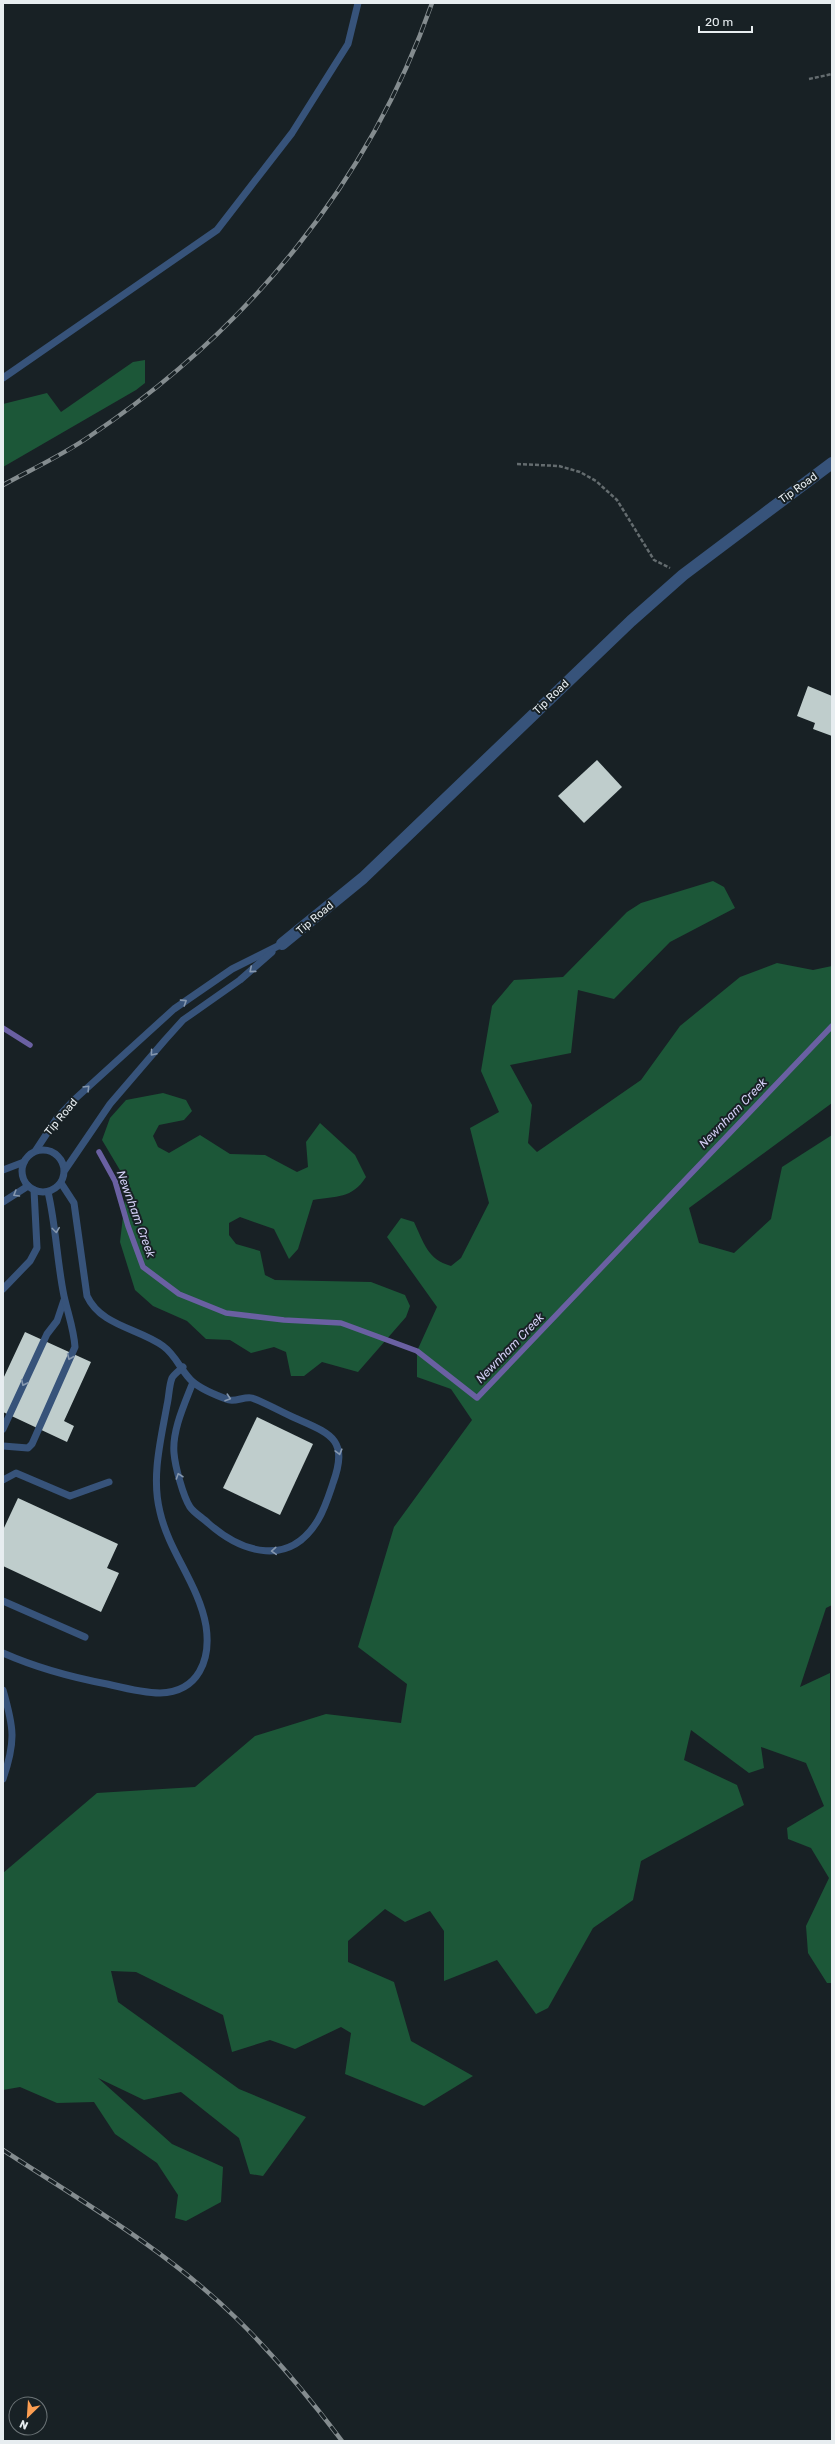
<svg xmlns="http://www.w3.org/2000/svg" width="835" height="2444" font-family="Rubik,sans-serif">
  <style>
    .forest { fill: #1c5738 }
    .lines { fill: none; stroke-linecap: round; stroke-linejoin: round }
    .stream { stroke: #6a60a2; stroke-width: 5.5 }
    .building { fill: #bfcdcc }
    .path { stroke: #646c6f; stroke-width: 2.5; stroke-dasharray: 4 2; stroke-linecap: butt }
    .service { stroke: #37537a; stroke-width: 7 }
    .minor { stroke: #37537a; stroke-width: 12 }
    .rail-casing { stroke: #848c8f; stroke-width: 4.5 }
    .rail { stroke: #182125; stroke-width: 3; stroke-dasharray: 9; stroke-linecap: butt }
    .oneway { stroke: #8698af }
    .labels { text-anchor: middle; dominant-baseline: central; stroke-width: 4; stroke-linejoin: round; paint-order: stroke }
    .street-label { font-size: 11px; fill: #e7edf0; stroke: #182125 }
    .water-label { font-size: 12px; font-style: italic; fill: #d1cdf3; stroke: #182125 }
  </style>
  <rect width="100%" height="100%" fill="#182125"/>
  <g class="forest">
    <path d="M 145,360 L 145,383 L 136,390 L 3,467 L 3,404 L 47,393 L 61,412 L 133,362 Z"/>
    <path d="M 713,881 L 724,887 L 735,908 L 670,942 L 614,999 L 578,990 L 571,1053 L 510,1065 L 532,1105 L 528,1143 L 537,1152 L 641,1080 L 680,1026 L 740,977 L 777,963 L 813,970 L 832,966 L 832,1103 L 689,1208 L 699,1243 L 734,1253 L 771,1219 L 782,1167 L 832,1135 L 832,1605 L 826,1608 L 800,1687 L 830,1673 L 832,1983 L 827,1983 L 808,1953 L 806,1926 L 829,1878 L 811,1848 L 788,1839 L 787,1828 L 824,1806 L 806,1763 L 761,1747 L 764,1768 L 749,1773 L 691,1730 L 684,1760 L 737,1785 L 744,1805 L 641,1861 L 633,1900 L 593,1928 L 548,2008 L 536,2014 L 497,1960 L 444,1981 L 444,1931 L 430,1911 L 405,1922 L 385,1909 L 348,1941 L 348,1962 L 394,1982 L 411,2041 L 473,2076 L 424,2106 L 345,2074 L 351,2033 L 341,2027 L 295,2049 L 270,2040 L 232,2052 L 223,2015 L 136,1972 L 111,1971 L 118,2002 L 239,2089 L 306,2117 L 263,2176 L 250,2174 L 239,2138 L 181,2092 L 144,2100 L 98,2078 L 172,2144 L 223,2167 L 221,2202 L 186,2221 L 175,2218 L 178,2195 L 157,2163 L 115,2134 L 94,2102 L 57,2103 L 20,2087 L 3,2090 L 3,1873 L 97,1793 L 195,1787 L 255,1736 L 326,1714 L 401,1723 L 407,1684 L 358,1647 L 394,1527 L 472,1420 L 451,1389 L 417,1377 L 417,1351 L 437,1307 L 387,1237 L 401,1218 L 414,1222 C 424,1243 427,1259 451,1266 L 461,1258 L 489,1203 L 470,1128 L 499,1112 L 481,1071 L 492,1006 L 514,980 L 563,977 L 627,912 L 641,903 Z"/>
    <path d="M 163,1093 L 186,1100 L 192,1111 L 184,1120 L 159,1125 L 153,1136 L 158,1147 L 169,1153 L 200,1135 L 230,1154 L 265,1155 L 297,1172 L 308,1167 L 306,1142 L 320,1123 L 355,1155 L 366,1177 C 352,1199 336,1196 313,1200 L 298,1249 L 289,1259 L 274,1229 L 240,1217 L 229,1223 L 229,1235 L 236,1244 L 260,1251 L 265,1275 L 275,1280 L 371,1282 L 405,1295 L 410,1306 L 406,1317 L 358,1372 L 322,1362 L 304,1376 L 291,1376 L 286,1352 L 274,1347 L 251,1353 L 230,1340 L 206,1339 L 187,1321 L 153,1306 L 135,1290 L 120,1242 L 127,1182 L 102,1140 L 110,1118 L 126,1100 Z"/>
  </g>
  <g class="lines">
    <g class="stream">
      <path d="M 3,1028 L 30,1045"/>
      <path d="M 99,1152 L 115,1181 L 128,1226 L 143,1267 L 179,1294 L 226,1313 L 284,1320 L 341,1323 L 417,1351 L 477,1398 L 832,1026"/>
    </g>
  </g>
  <g class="building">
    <path d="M 808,686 L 832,696 L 832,736 L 813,729 L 815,723 L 797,716 Z"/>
    <path d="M 597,760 L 622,787 L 584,823 L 558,796 Z"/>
    <path d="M 25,1332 L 91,1362 L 64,1421 L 74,1426 L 67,1442 L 3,1412 L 3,1379 Z"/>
    <path d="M 257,1417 L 313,1444 L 280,1515 L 223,1488 Z"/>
    <path d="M 18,1498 L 118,1544 L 107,1568 L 119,1573 L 101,1612 L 3,1566 L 3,1530 Z"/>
  </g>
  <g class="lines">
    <g class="path">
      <path d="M 809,79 L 832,74"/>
      <path d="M 517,464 L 559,466 L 580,472 L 596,481 L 617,500 L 654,560 L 670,568"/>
    </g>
    <g class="service">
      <path d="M 3,378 L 217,230 L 292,133 L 348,44 L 358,3"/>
      <circle cx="43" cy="1171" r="21"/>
      <path d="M 36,1150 L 57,1118 L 75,1099 L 174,1009 L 232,969 L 282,944"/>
      <path d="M 3,1170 L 24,1162"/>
      <path d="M 65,1170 L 110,1104 L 165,1040 L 183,1020 L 240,980 L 272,952"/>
      <path d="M 61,1183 L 74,1203 L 87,1296 C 101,1326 138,1328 163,1346 C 177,1356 181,1372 193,1382 C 201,1389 218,1396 229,1400 C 236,1402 245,1396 252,1398 C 266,1403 281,1412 295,1418 C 331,1434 349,1439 333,1483 C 329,1495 325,1508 318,1520 C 290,1567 243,1554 208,1523 C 203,1518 194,1513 190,1507 C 183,1496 175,1466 174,1453 C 172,1430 185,1403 193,1382"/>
      <path d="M 3,1202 L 28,1186"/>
      <path d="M 3,1289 L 30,1261 L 37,1248 L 34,1190"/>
      <path d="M 3,1429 L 47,1334 L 57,1321 L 64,1300"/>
      <path d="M 3,1446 L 28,1448 L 32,1444 L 75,1347 C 74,1330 68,1314 64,1296 C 57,1262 56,1226 48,1192"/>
      <path d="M 3,1480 L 16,1473 L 70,1496 L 109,1482"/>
      <path d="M 3,1601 L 85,1637"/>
      <path d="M 3,1653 C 37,1668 70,1677 107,1684 C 124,1688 143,1693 160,1693 C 199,1692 211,1659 206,1626 C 199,1585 169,1552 160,1512 C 151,1477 161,1439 167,1405 C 169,1397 169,1385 172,1378 C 174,1374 180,1370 183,1367"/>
      <path d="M 3,1690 C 14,1728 16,1741 3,1779"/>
    </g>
    <path class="minor" d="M 282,944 L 363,878 L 631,621 L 683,575 L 832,463"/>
    <defs>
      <g id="rail">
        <path d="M 3,485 C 32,469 63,455 90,436 C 247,331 369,183 432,3"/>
        <path d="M 3,2150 C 83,2202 166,2250 235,2317 C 274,2355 309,2397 342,2441"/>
      </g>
    </defs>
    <use href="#rail" class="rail-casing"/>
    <use href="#rail" class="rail"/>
  </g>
  <defs><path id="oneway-chevron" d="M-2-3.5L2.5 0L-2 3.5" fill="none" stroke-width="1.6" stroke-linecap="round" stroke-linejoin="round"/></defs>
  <g class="oneway">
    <use href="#oneway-chevron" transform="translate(252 970) rotate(140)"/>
    <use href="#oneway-chevron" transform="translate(184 1002) rotate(-33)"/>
    <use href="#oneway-chevron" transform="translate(153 1053) rotate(130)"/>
    <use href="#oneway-chevron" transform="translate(87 1088) rotate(-45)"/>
    <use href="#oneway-chevron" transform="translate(16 1194) rotate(149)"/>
    <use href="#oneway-chevron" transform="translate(56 1230) rotate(83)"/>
    <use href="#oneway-chevron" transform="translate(70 1357) rotate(113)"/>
    <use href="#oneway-chevron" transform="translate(24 1383) rotate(115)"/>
    <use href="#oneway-chevron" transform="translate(228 1398) rotate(18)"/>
    <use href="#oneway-chevron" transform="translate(339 1452) rotate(75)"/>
    <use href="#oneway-chevron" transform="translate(179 1476) rotate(-109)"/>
    <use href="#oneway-chevron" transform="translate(274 1551) rotate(176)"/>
  </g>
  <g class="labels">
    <g class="street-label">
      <text transform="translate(798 488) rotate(-36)">Tip Road</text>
      <text transform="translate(551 697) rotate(-44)">Tip Road</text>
      <text transform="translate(315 918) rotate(-40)">Tip Road</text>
      <text transform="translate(61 1117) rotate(-50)">Tip Road</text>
    </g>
    <g class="water-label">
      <text transform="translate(733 1113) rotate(-46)">Newnham Creek</text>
      <text transform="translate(136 1214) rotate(70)">Newnham Creek</text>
      <text transform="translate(510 1348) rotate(-46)">Newnham Creek</text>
    </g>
  </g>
  <rect width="835" height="2444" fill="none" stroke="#e7edf0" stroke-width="8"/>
  <g transform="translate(28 2416) rotate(205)"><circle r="19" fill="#182125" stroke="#6b7376"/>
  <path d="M0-3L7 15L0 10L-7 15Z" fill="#fc9e52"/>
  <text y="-6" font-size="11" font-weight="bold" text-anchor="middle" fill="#e7edf0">N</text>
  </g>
  <path d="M699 26v6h53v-6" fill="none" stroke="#e7edf0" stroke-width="2"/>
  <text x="705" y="26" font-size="12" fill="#e7edf0" stroke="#182125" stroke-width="3" paint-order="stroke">20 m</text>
</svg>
